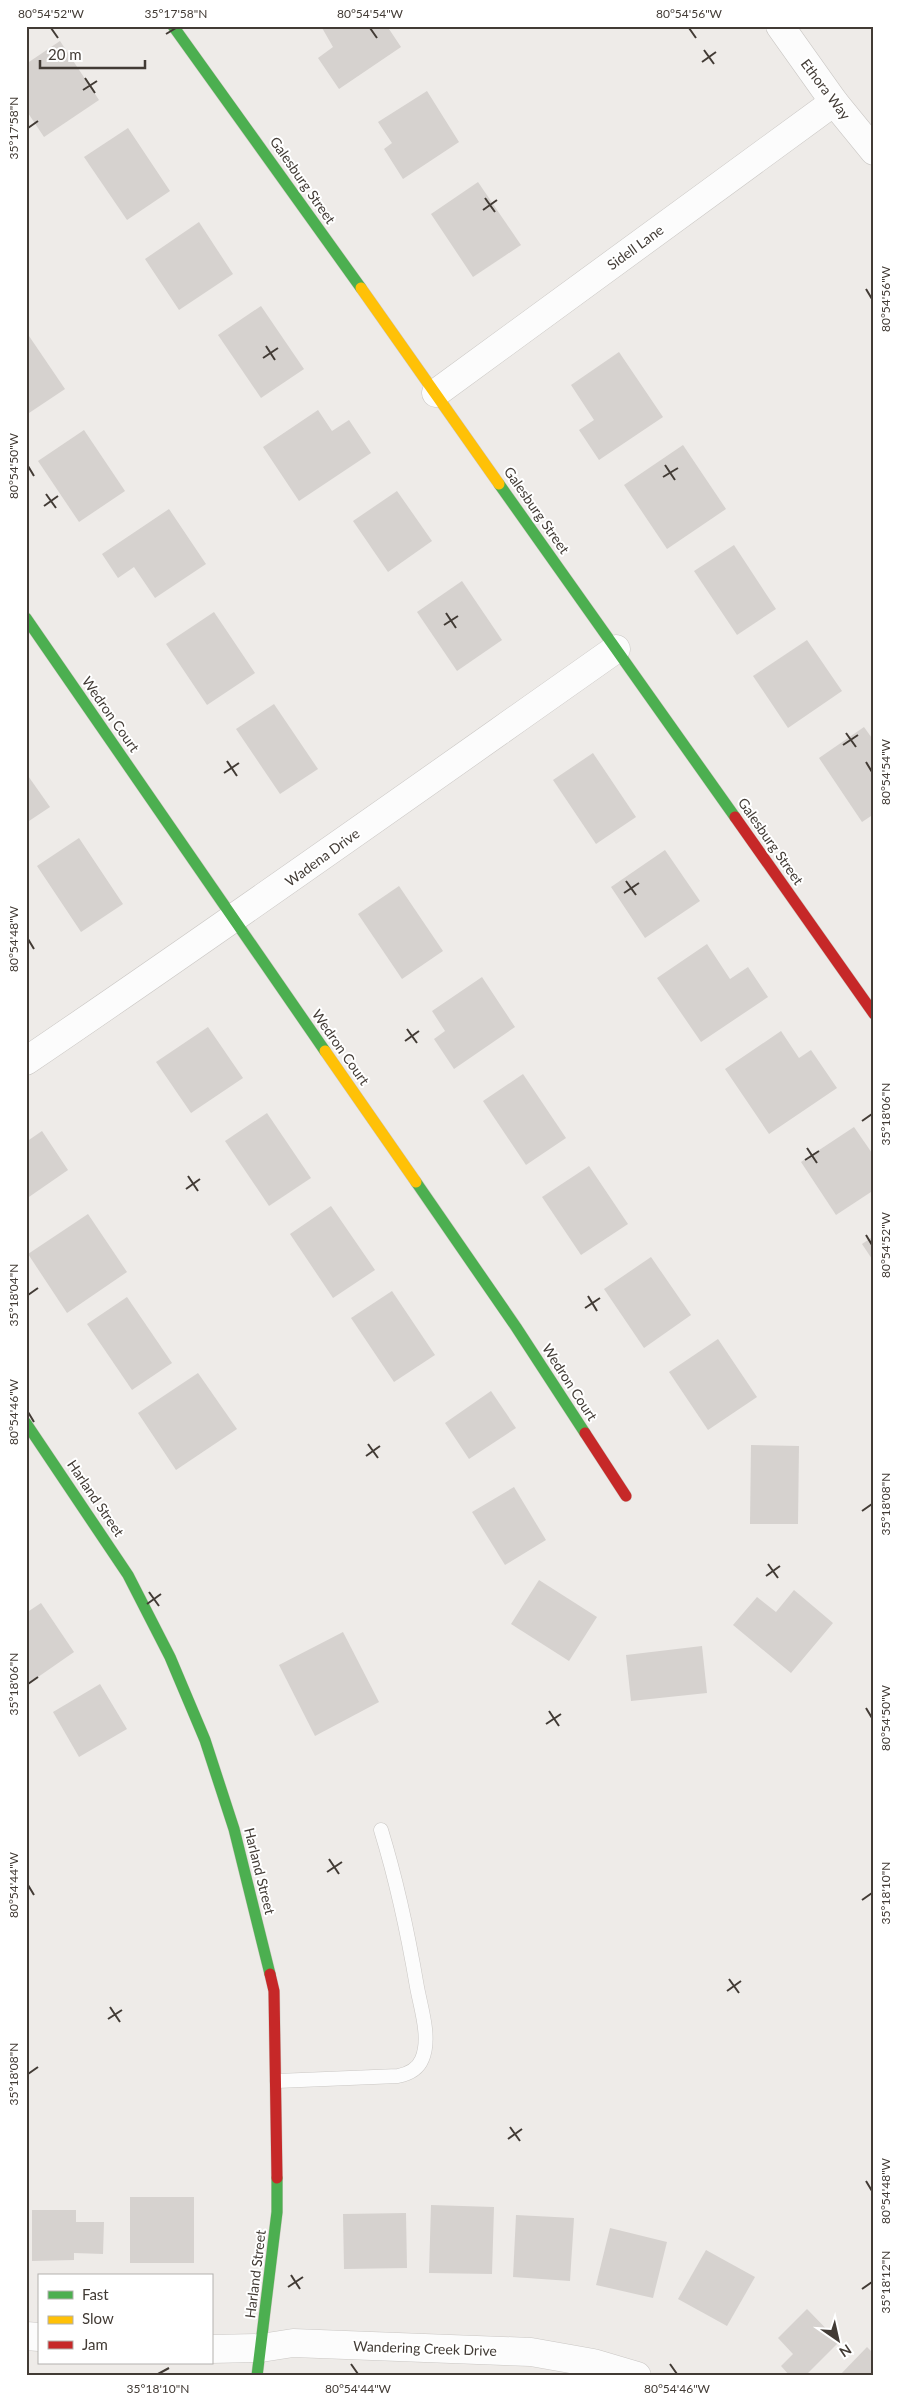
<svg xmlns="http://www.w3.org/2000/svg" width="900" height="2402" font-family="Lato,sans-serif">
  <style>
    .building { fill: #d6d2cf }
    .lines { fill: none; stroke-linecap: round; stroke-linejoin: round }
    .lane-casing { stroke: #cac7c4; stroke-width: 15 }
    .street-casing { stroke: #cac7c4; stroke-width: 29 }
    .fast-casing { stroke: #cec8c1; stroke-width: 12 }
    .slow-casing { stroke: #cec8c1; stroke-width: 12 }
    .jam-casing { stroke: #cec8c1; stroke-width: 12 }
    .lane { stroke: #fcfcfc; stroke-width: 14 }
    .street { stroke: #fcfcfc; stroke-width: 28 }
    .fast { stroke: #4caf50; stroke-width: 11 }
    .slow { stroke: #ffc107; stroke-width: 11 }
    .jam { stroke: #c62828; stroke-width: 11 }
    .ticks { fill: none; stroke: #423b35; stroke-width: 2 }
    .labels { text-anchor: middle; dominant-baseline: central; stroke-width: 4; stroke-linejoin: round; paint-order: stroke }
    .street-label { font-size: 14px; fill: #423b35; stroke: #fff }
    .neatline { fill: none; stroke: #423b35; stroke-width: 2 }
    .ticks-label { font-size: 12px; text-anchor: middle; fill: #423b35 }
  </style>
  <rect width="100%" height="100%" fill="#eeebe8"/>
  <g class="building">
    <path d="M 321,26 L 387,26 L 401,47 L 339,89 L 318,58 L 333,47 Z"/>
    <path d="M 60,41 L 99,100 L 44,137 L 26,110 L 26,64 Z"/>
    <path d="M 427,91 L 459,142 L 403,179 L 384,149 L 392,143 L 378,122 Z"/>
    <path d="M 128,128 L 170,191 L 127,220 L 84,157 Z"/>
    <path d="M 478,182 L 521,245 L 473,277 L 431,214 Z"/>
    <path d="M 199,222 L 233,274 L 179,310 L 145,259 Z"/>
    <path d="M 261,306 L 304,369 L 261,398 L 218,335 Z"/>
    <path d="M 29,336 L 65,389 L 26,415 L 26,338 Z"/>
    <path d="M 619,352 L 663,417 L 599,460 L 579,430 L 594,420 L 571,385 Z"/>
    <path d="M 318,410 L 332,431 L 349,420 L 371,453 L 299,501 L 263,447 Z"/>
    <path d="M 84,430 L 125,491 L 79,522 L 38,461 Z"/>
    <path d="M 683,445 L 726,509 L 667,549 L 624,485 Z"/>
    <path d="M 397,491 L 432,541 L 388,572 L 353,521 Z"/>
    <path d="M 169,509 L 206,564 L 155,598 L 134,567 L 118,578 L 102,554 Z"/>
    <path d="M 734,545 L 776,609 L 737,635 L 694,571 Z"/>
    <path d="M 462,581 L 502,640 L 457,671 L 417,612 Z"/>
    <path d="M 214,612 L 255,673 L 207,705 L 166,644 Z"/>
    <path d="M 807,640 L 842,691 L 788,728 L 753,676 Z"/>
    <path d="M 274,704 L 318,769 L 280,794 L 236,729 Z"/>
    <path d="M 864,727 L 874,741 L 874,814 L 862,822 L 819,758 Z"/>
    <path d="M 593,753 L 636,817 L 596,844 L 553,780 Z"/>
    <path d="M 26,773 L 50,807 L 26,823 Z"/>
    <path d="M 79,838 L 123,904 L 81,932 L 37,866 Z"/>
    <path d="M 665,850 L 700,901 L 645,938 L 611,887 Z"/>
    <path d="M 399,886 L 443,951 L 402,979 L 358,914 Z"/>
    <path d="M 707,944 L 730,979 L 748,967 L 768,997 L 701,1042 L 657,978 Z"/>
    <path d="M 482,977 L 515,1027 L 454,1069 L 434,1039 L 445,1031 L 432,1011 Z"/>
    <path d="M 208,1027 L 243,1078 L 191,1113 L 156,1062 Z"/>
    <path d="M 781,1031 L 799,1058 L 811,1050 L 837,1088 L 769,1134 L 725,1069 Z"/>
    <path d="M 523,1074 L 566,1138 L 526,1165 L 483,1101 Z"/>
    <path d="M 267,1113 L 311,1178 L 269,1206 L 225,1141 Z"/>
    <path d="M 854,1127 L 874,1156 L 874,1190 L 836,1215 L 801,1162 Z"/>
    <path d="M 42,1131 L 68,1170 L 26,1199 L 26,1142 Z"/>
    <path d="M 589,1166 L 628,1224 L 581,1255 L 542,1197 Z"/>
    <path d="M 331,1206 L 375,1270 L 333,1298 L 290,1234 Z"/>
    <path d="M 88,1214 L 127,1272 L 67,1313 L 28,1254 Z"/>
    <path d="M 874,1236 L 874,1262 L 862,1244 Z"/>
    <path d="M 651,1257 L 691,1315 L 644,1348 L 604,1289 Z"/>
    <path d="M 392,1291 L 435,1355 L 394,1382 L 351,1318 Z"/>
    <path d="M 127,1297 L 172,1363 L 132,1390 L 87,1324 Z"/>
    <path d="M 718,1339 L 757,1397 L 708,1430 L 669,1372 Z"/>
    <path d="M 198,1373 L 237,1429 L 176,1470 L 138,1413 Z"/>
    <path d="M 491,1391 L 516,1428 L 469,1459 L 445,1423 Z"/>
    <path d="M 751,1445 L 799,1446 L 798,1524 L 750,1524 Z"/>
    <path d="M 514,1487 L 546,1540 L 505,1565 L 472,1512 Z"/>
    <path d="M 539,1580 L 597,1617 L 569,1661 L 511,1624 Z"/>
    <path d="M 794,1590 L 833,1623 L 791,1673 L 733,1625 L 757,1597 L 776,1612 Z"/>
    <path d="M 41,1603 L 74,1652 L 28,1684 L 26,1613 Z"/>
    <path d="M 343,1632 L 379,1702 L 315,1736 L 279,1665 Z"/>
    <path d="M 702,1646 L 707,1693 L 631,1701 L 626,1655 Z"/>
    <path d="M 100,1684 L 127,1729 L 79,1757 L 53,1712 Z"/>
    <rect x="130" y="2197" width="64" height="66"/>
    <path d="M 431,2205 L 494,2207 L 492,2274 L 429,2273 Z"/>
    <path d="M 32,2210 L 76,2210 L 76,2222 L 104,2222 L 103,2254 L 74,2253 L 74,2260 L 32,2261 Z"/>
    <path d="M 406,2213 L 407,2268 L 344,2269 L 343,2214 Z"/>
    <path d="M 516,2215 L 574,2218 L 570,2281 L 513,2277 Z"/>
    <path d="M 610,2228 L 667,2242 L 653,2298 L 596,2285 Z"/>
    <path d="M 706,2250 L 755,2277 L 727,2326 L 678,2299 Z"/>
    <path d="M 807,2309 L 839,2342 L 805,2376 L 790,2376 L 781,2366 L 793,2354 L 778,2338 Z"/>
    <path d="M 867,2347 L 874,2354 L 874,2376 L 839,2376 Z"/>
  </g>
  <g class="lines">
    <defs>
      <path id="lane" d="M 277,2081 L 398,2076 C 408,2074 418,2069 422,2059 C 431,2038 421,2009 417,1987 C 408,1934 397,1882 381,1830"/>
      <g id="street">
        <path d="M 780,26 L 834,102 L 874,151"/>
        <path d="M 436,393 L 834,102"/>
        <path d="M 26,1061 C 225,926 420,787 616,649"/>
        <path d="M 26,2336 L 39,2337"/>
        <path d="M 211,2349 L 261,2348 L 293,2343 L 531,2352 L 593,2363 L 637,2376"/>
      </g>
      <g id="fast">
        <path d="M 173,26 L 361,288"/>
        <path d="M 499,484 L 735,817"/>
        <path d="M 26,618 L 325,1051"/>
        <path d="M 416,1182 L 516,1327 L 585,1433"/>
        <path d="M 26,1423 L 128,1575 L 170,1657 L 205,1740 L 234,1829 L 270,1974"/>
        <path d="M 257,2376 L 277,2212 L 277,2178"/>
      </g>
      <g id="slow">
        <path d="M 361,288 L 499,484"/>
        <path d="M 325,1051 L 416,1182"/>
      </g>
      <g id="jam">
        <path d="M 735,817 L 874,1014"/>
        <path d="M 585,1433 L 626,1496"/>
        <path d="M 270,1974 L 274,1991 L 277,2178"/>
      </g>
    </defs>
    <use href="#lane" class="lane-casing"/>
    <use href="#street" class="street-casing"/>
    <use href="#fast" class="fast-casing"/>
    <use href="#slow" class="slow-casing"/>
    <use href="#jam" class="jam-casing"/>
    <use href="#lane" class="lane"/>
    <use href="#street" class="street"/>
    <use href="#fast" class="fast"/>
    <use href="#slow" class="slow"/>
    <use href="#jam" class="jam"/>
  </g>
  <path class="ticks" d="M 51,28 L 58,38M 370,28 L 377,38M 689,28 L 696,38M 166,34 L 176,28M 704,50 L 714,64M 702,62 L 716,52M 85,78 L 95,93M 83,90 L 97,81M 28,128 L 38,121M 485,198 L 495,212M 483,210 L 497,200M 866,289 L 872,299M 266,346 L 275,360M 263,358 L 278,348M 665,465 L 675,480M 28,466 L 34,476M 663,477 L 678,468M 46,494 L 56,508M 44,506 L 58,496M 446,613 L 456,628M 444,625 L 458,616M 846,733 L 856,747M 843,745 L 858,735M 227,761 L 237,776M 866,762 L 872,772M 224,773 L 239,763M 626,881 L 636,895M 624,893 L 639,883M 28,939 L 34,949M 407,1029 L 417,1043M 405,1041 L 419,1031M 862,1121 L 872,1114M 807,1148 L 817,1163M 805,1160 L 819,1151M 188,1176 L 198,1191M 186,1189 L 200,1179M 866,1235 L 872,1245M 28,1295 L 38,1288M 588,1296 L 597,1311M 585,1308 L 600,1298M 28,1412 L 34,1422M 368,1444 L 378,1458M 366,1456 L 380,1446M 862,1511 L 872,1504M 768,1564 L 778,1578M 766,1576 L 780,1566M 149,1592 L 159,1606M 147,1604 L 161,1594M 28,1684 L 38,1677M 866,1708 L 872,1718M 549,1711 L 559,1726M 546,1724 L 561,1714M 329,1859 L 339,1874M 327,1872 L 342,1862M 28,1885 L 34,1895M 862,1900 L 872,1893M 729,1979 L 739,1993M 727,1991 L 741,1981M 110,2007 L 120,2022M 108,2019 L 122,2010M 28,2074 L 38,2067M 510,2127 L 520,2141M 508,2139 L 522,2129M 866,2181 L 872,2191M 291,2275 L 300,2289M 288,2287 L 303,2277M 862,2289 L 872,2282M 351,2364 L 358,2374M 670,2364 L 677,2374M 158,2374 L 169,2368"/>
  <g class="labels">
    <g class="street-label">
      <text transform="translate(826 89) rotate(53)">Ethora Way</text>
      <text transform="translate(303 180) rotate(55)">Galesburg Street</text>
      <text transform="translate(635 247) rotate(-36)">Sidell Lane</text>
      <text transform="translate(537 510) rotate(55)">Galesburg Street</text>
      <text transform="translate(111 714) rotate(55)">Wedron Court</text>
      <text transform="translate(771 841) rotate(55)">Galesburg Street</text>
      <text transform="translate(322 857) rotate(-36)">Wadena Drive</text>
      <text transform="translate(341 1047) rotate(55)">Wedron Court</text>
      <text transform="translate(570 1382) rotate(57)">Wedron Court</text>
      <text transform="translate(96 1498) rotate(56)">Harland Street</text>
      <text transform="translate(260 1871) rotate(76)">Harland Street</text>
      <text transform="translate(255 2274) rotate(-83)">Harland Street</text>
      <text transform="translate(425 2348) rotate(2)">Wandering Creek Drive</text>
    </g>
  </g>
  <rect width="900" height="2402" fill="none" stroke="#ffffff" stroke-width="55"/>
  <rect x="38" y="2274" width="175" height="90" fill="#ffffff" stroke="#b3b1ae"/>
  <rect x="48" y="2291" width="25" height="8" fill="#4caf50" stroke="#b3b1ae"/>
  <text x="82" y="2300" font-size="15" fill="#423b35">Fast</text>
  <rect x="48" y="2316" width="25" height="8" fill="#ffc107" stroke="#b3b1ae"/>
  <text x="82" y="2324" font-size="15" fill="#423b35">Slow</text>
  <rect x="48" y="2341" width="25" height="8" fill="#c62828" stroke="#b3b1ae"/>
  <text x="82" y="2350" font-size="15" fill="#423b35">Jam</text>
  <g transform="translate(838 2340) rotate(146)" stroke="#ffffff" stroke-width="4" paint-order="stroke">
  <path d="M0-4L9 19L0 12L-9 19Z" fill="#423b35"/>
  <text y="-8" font-size="14" font-weight="bold" text-anchor="middle" fill="#423b35">N</text>
  </g>
  <path d="M40 60v8h105v-8" fill="none" stroke="#423b35" stroke-width="2.5"/>
  <text x="48" y="60" font-size="15" fill="#423b35" stroke="#ffffff" stroke-width="4" paint-order="stroke">20 m</text>
  <rect x="28" y="28" width="844" height="2346" class="neatline"/>
  <g class="ticks-label">
    <text x="51" y="18">80°54'52"W</text>
    <text x="176" y="18">35°17'58"N</text>
    <text x="370" y="18">80°54'54"W</text>
    <text x="689" y="18">80°54'56"W</text>
    <text transform="translate(14 128) rotate(-90)" y="4">35°17'58"N</text>
    <text transform="translate(886 299) rotate(-90)" y="4">80°54'56"W</text>
    <text transform="translate(14 466) rotate(-90)" y="4">80°54'50"W</text>
    <text transform="translate(886 772) rotate(-90)" y="4">80°54'54"W</text>
    <text transform="translate(14 939) rotate(-90)" y="4">80°54'48"W</text>
    <text transform="translate(886 1114) rotate(-90)" y="4">35°18'06"N</text>
    <text transform="translate(886 1245) rotate(-90)" y="4">80°54'52"W</text>
    <text transform="translate(14 1295) rotate(-90)" y="4">35°18'04"N</text>
    <text transform="translate(14 1412) rotate(-90)" y="4">80°54'46"W</text>
    <text transform="translate(886 1504) rotate(-90)" y="4">35°18'08"N</text>
    <text transform="translate(14 1684) rotate(-90)" y="4">35°18'06"N</text>
    <text transform="translate(886 1718) rotate(-90)" y="4">80°54'50"W</text>
    <text transform="translate(14 1885) rotate(-90)" y="4">80°54'44"W</text>
    <text transform="translate(886 1893) rotate(-90)" y="4">35°18'10"N</text>
    <text transform="translate(14 2074) rotate(-90)" y="4">35°18'08"N</text>
    <text transform="translate(886 2191) rotate(-90)" y="4">80°54'48"W</text>
    <text transform="translate(886 2282) rotate(-90)" y="4">35°18'12"N</text>
    <text x="158" y="2393">35°18'10"N</text>
    <text x="358" y="2393">80°54'44"W</text>
    <text x="677" y="2393">80°54'46"W</text>
  </g>
</svg>
